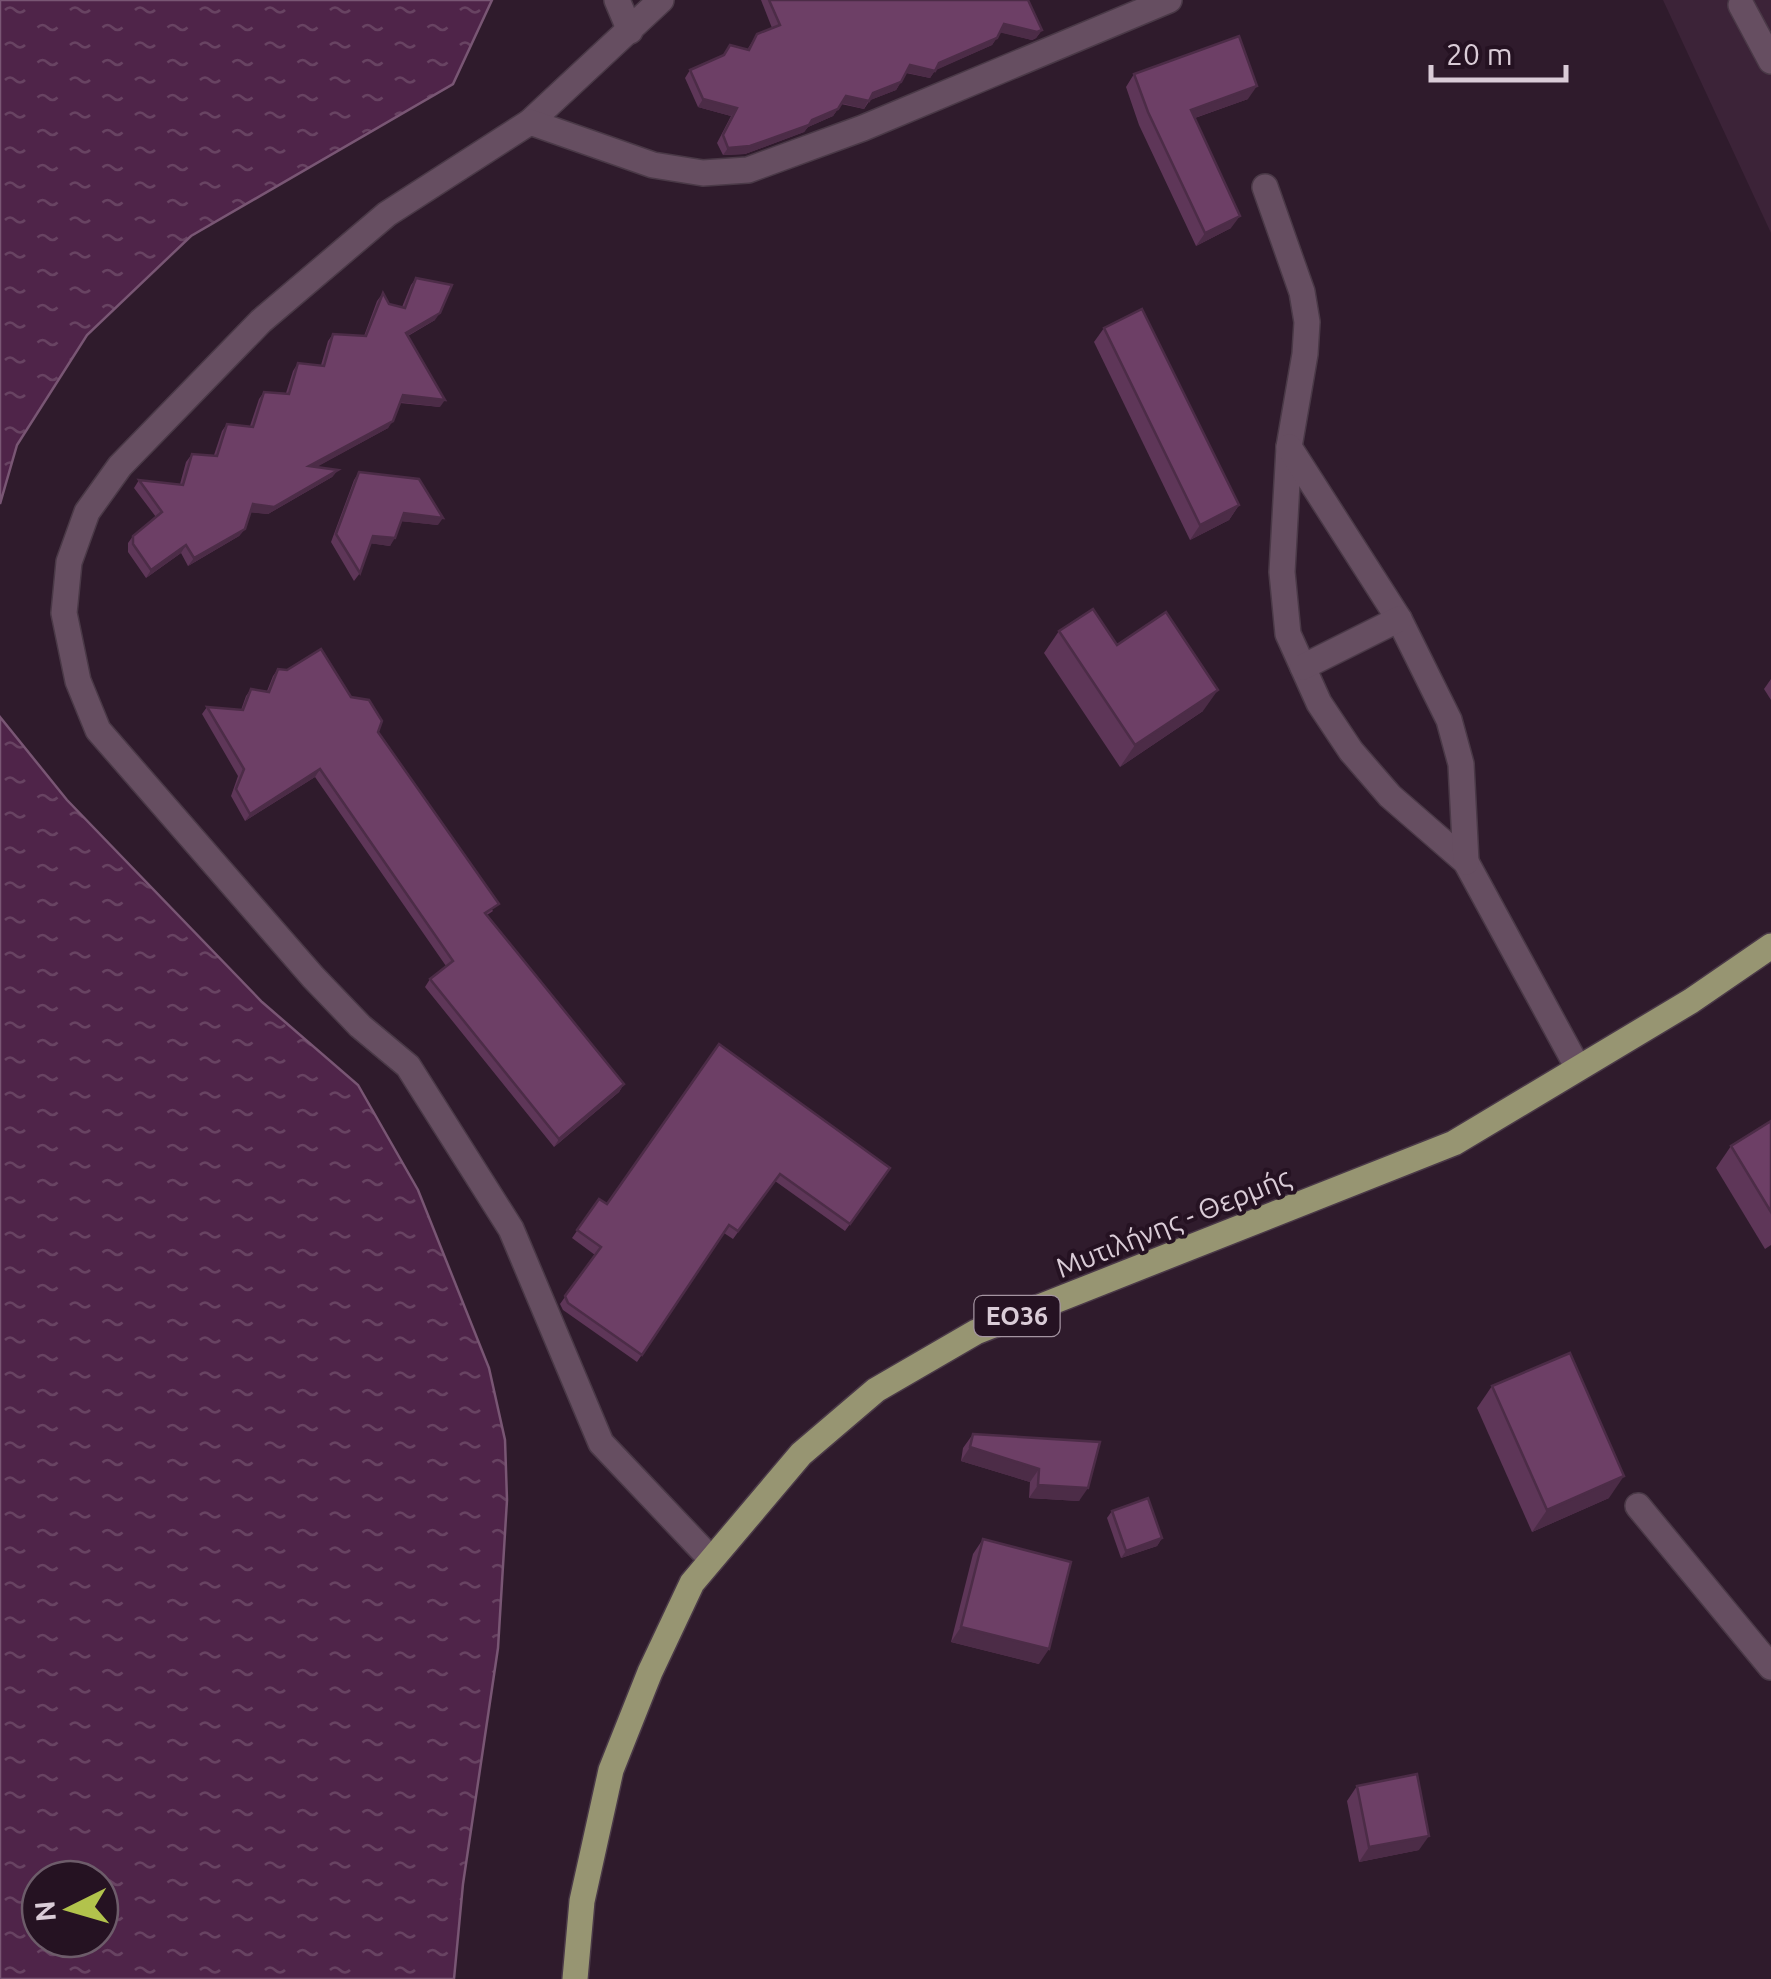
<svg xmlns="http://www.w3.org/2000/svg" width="1771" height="1979" font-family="Ubuntu,sans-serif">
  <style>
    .built { fill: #3c2338 }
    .water { fill: url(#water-ripples); stroke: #795674; stroke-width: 2.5; fill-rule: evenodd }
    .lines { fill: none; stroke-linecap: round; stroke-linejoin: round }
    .lane-casing { stroke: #4a3947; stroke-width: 28 }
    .primary-casing { stroke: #4a3947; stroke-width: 28 }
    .lane { stroke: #664e61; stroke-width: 25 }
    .primary { stroke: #979572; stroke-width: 25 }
    .wall { fill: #5e3658 }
    .shaded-wall { fill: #4c2c47 }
    .building { fill: #6d3f66; stroke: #4c2c47; stroke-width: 2.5 }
    .labels { text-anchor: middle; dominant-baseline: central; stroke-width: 8; stroke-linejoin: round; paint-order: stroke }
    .shield { fill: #251222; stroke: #a494a1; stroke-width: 2.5 }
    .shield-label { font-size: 25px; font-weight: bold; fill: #daccd7 }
    .street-label { font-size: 28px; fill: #daccd7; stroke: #251222 }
  </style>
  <defs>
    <pattern id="water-ripples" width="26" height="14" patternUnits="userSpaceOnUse" patternTransform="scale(2.5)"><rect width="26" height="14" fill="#4f2449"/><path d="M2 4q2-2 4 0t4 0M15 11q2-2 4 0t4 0" fill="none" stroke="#684362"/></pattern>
  </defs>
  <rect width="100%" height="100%" fill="#2f1b2c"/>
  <path class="built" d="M 1663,0 L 1771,0 L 1771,233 Z"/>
  <g class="water">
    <path d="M 0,0 L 492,0 L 453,84 L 191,236 L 87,335 L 17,445 L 0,504 Z"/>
    <path d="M 0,717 L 67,800 L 262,1002 L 358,1085 L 418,1190 L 489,1368 L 505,1440 L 507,1500 L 498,1648 L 463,1884 L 454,1979 L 0,1979 ZM 100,1879 L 100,1939 L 40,1939 L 40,1879 Z"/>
  </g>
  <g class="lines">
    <defs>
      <g id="lane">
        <path d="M 617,0 L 630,31"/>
        <path d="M 1741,5 L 1771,61"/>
        <path d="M 530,122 L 661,0"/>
        <path d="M 1265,187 L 1302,292 L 1307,322 L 1305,354 L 1289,447 L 1282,572 L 1288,634 L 1319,703 L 1351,751 L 1390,796 L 1466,862 L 1578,1068"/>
        <path d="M 1289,447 L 1399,619 L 1449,720 L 1461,764 L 1466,862"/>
        <path d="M 1303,667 L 1399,619"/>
        <path d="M 1638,1506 L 1771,1667"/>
        <path d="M 711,1559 L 601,1443 L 511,1229 L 408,1066 L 360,1026 L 313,977 L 98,730 L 78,681 L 64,613 L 69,562 L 87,512 L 120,466 L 261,321 L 387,214 L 530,122 L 653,165 L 703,173 L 748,170 L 863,128 L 1169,0"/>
      </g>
      <path id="primary" d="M 575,1979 L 582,1901 L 611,1770 L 650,1672 L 692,1583 L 801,1454 L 876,1390 L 976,1332 L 1454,1143 L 1691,1001 L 1771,946"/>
    </defs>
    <use href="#lane" class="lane-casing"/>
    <use href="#primary" class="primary-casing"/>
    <use href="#lane" class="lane"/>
    <use href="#primary" class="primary"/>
  </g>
  <g class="wall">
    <path d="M 761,0 L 1028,0 L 1042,30 L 1036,38 L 1032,40 L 1000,32 L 992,45 L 935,70 L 930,78 L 906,73 L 896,90 L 870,100 L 864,109 L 841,104 L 833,116 L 808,127 L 804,132 L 745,154 L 723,155 L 717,143 L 731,116 L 698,107 L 685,78 L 690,70 L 723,56 L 730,45 L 747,50 L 757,34 L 772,28 Z"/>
    <path d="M 1134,74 L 1248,99 L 1195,118 L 1231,228 L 1196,246 L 1139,125 L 1126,87 Z"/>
    <path d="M 416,278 L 435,320 L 408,336 L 440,407 L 400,403 L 388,428 L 316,467 L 338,470 L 332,477 L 268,514 L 250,512 L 245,529 L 239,536 L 188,566 L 181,553 L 146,578 L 128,552 L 128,543 L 133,536 L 156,517 L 134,488 L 139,480 L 180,484 L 186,462 L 192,454 L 214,455 L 222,431 L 227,424 L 250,426 L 259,399 L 264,392 L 286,393 L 293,371 L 298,363 L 321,365 L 328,341 L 333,334 L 364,336 L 377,301 L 383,293 L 389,304 L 402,307 L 411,285 Z"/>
    <path d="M 1104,328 L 1239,505 L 1229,520 L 1190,540 L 1094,342 Z"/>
    <path d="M 359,472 L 438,525 L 401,521 L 390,546 L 370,543 L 360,573 L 354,581 L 331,542 L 354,480 Z"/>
    <path d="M 1059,631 L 1117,645 L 1203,711 L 1120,767 L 1044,653 Z"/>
    <path d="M 278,669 L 351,697 L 378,732 L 493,911 L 487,915 L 624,1084 L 619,1092 L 554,1147 L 425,987 L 430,979 L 446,966 L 315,777 L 245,821 L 231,796 L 238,776 L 202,714 L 207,707 L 241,710 L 246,696 L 251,689 L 267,691 L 273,676 Z"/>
    <path d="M 1771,679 L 1771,700 L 1764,689 Z"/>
    <path d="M 719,1044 L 890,1168 L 845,1231 L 775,1181 L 733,1239 L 724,1233 L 637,1362 L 563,1310 L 560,1304 L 595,1255 L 572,1238 L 599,1199 L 607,1204 Z"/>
    <path d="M 1771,1121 L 1771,1245 L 1765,1249 L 1716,1168 L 1731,1146 Z"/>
    <path d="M 1492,1386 L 1609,1498 L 1532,1532 L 1477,1408 Z"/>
    <path d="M 973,1434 L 1100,1442 L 1079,1501 L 1029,1498 L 1030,1482 L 961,1461 L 963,1448 Z"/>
    <path d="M 1112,1511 L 1162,1538 L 1157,1546 L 1121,1558 L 1107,1518 Z"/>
    <path d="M 983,1539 L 1039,1664 L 951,1642 L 973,1554 Z"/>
    <path d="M 1357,1786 L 1419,1850 L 1359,1862 L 1347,1801 Z"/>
  </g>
  <g class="shaded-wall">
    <path d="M 1004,24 L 1042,30 L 1036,38 L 1032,40 L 998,32 Z"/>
    <path d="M 997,38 L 992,45 L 934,71 L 939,63 Z"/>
    <path d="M 910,65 L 935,71 L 930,78 L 904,72 Z"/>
    <path d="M 901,82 L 896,90 L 868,101 L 864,109 L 841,103 L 846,96 L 873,93 Z"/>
    <path d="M 1257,86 L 1248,99 L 1183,122 L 1191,110 Z"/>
    <path d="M 703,99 L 737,108 L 731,116 L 698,107 Z"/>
    <path d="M 838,109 L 833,116 L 808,127 L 804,132 L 745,154 L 723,155 L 728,148 L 812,120 Z"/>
    <path d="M 1240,216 L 1231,228 L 1196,246 L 1205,233 Z"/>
    <path d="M 440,313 L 435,320 L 400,340 L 406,333 Z"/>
    <path d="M 403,395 L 445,400 L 440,407 L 398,402 Z"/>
    <path d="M 393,421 L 388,428 L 304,474 L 309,466 Z"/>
    <path d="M 338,470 L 332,477 L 268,514 L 247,512 L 253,504 Z"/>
    <path d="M 1239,505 L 1229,520 L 1190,540 L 1200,525 Z"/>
    <path d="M 404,513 L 443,518 L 438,525 L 399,521 Z"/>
    <path d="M 245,529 L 239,536 L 188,566 L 194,558 Z"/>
    <path d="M 373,536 L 395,538 L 390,546 L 368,543 Z"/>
    <path d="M 186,545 L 181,553 L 146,578 L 151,570 Z"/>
    <path d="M 1218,690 L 1203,711 L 1120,767 L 1135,745 Z"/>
    <path d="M 320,769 L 315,777 L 245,821 L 250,814 Z"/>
    <path d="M 624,1084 L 619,1092 L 554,1147 L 559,1139 Z"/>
    <path d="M 970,1447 L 1039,1469 L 1030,1482 L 961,1461 Z"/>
    <path d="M 1624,1476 L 1609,1498 L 1532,1532 L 1547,1510 Z"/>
    <path d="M 1038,1485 L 1088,1488 L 1079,1501 L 1029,1498 Z"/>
    <path d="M 1162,1538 L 1157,1546 L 1121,1558 L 1126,1551 Z"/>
    <path d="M 961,1627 L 1049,1649 L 1039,1664 L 951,1642 Z"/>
    <path d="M 1429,1836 L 1419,1850 L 1359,1862 L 1369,1847 Z"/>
  </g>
  <g class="building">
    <path d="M 769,0 L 1028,0 L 1042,30 L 1037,32 L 1004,24 L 997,38 L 939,63 L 935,71 L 910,65 L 901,82 L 873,93 L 869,101 L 846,96 L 838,109 L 812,120 L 809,125 L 750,146 L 728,148 L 723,135 L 737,108 L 703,99 L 690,70 L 724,55 L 730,45 L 749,50 L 757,34 L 780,25 Z"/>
    <path d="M 1239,36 L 1257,86 L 1191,110 L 1240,216 L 1205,233 L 1148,112 L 1134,74 Z"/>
    <path d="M 416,278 L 452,285 L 440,313 L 406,333 L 445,400 L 403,395 L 393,421 L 309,466 L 338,470 L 274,507 L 253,504 L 245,529 L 194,558 L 186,545 L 151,570 L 133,544 L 133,536 L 162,512 L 139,480 L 183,485 L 192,454 L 217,456 L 227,424 L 253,427 L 264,392 L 289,394 L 298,363 L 324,366 L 333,334 L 366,336 L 383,293 L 389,304 L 405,308 Z"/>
    <path d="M 1142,309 L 1239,505 L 1200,525 L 1104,328 Z"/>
    <path d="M 359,472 L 419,479 L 443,518 L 404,513 L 395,538 L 373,536 L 360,573 L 336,534 Z"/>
    <path d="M 1093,609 L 1117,645 L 1166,612 L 1218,690 L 1135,745 L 1059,631 Z"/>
    <path d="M 321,649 L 351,697 L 369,700 L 382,721 L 378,732 L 499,904 L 485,913 L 624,1084 L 559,1139 L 430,979 L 453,961 L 320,769 L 250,814 L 236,789 L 244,769 L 207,707 L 243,710 L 251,689 L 269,692 L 278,669 L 287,670 Z"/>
    <path d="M 719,1044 L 890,1168 L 850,1224 L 780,1174 L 738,1231 L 729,1225 L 642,1355 L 568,1303 L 565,1296 L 601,1247 L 577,1230 L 599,1199 L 607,1204 Z"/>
    <path d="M 1771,1121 L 1771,1212 L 1731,1146 Z"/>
    <path d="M 1570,1353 L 1624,1476 L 1547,1510 L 1492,1386 Z"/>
    <path d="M 973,1434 L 1100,1442 L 1088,1488 L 1038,1485 L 1039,1469 L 970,1447 Z"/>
    <path d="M 1148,1498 L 1162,1538 L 1126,1551 L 1112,1511 Z"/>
    <path d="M 983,1539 L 1071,1562 L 1049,1649 L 961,1627 Z"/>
    <path d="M 1417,1774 L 1429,1836 L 1369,1847 L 1357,1786 Z"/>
  </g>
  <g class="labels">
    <rect class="shield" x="974.5" y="1296" width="85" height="40" rx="8"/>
    <g class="shield-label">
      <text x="1017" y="1316">ΕΟ36</text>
    </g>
    <g class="street-label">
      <text transform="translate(1173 1222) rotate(-22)">Μυτιλήνης - Θερμής</text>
    </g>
  </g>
  <g transform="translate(70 1909) rotate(265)"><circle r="48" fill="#251222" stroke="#6d5c6a" stroke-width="2.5"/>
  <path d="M0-8L18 38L0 25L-18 38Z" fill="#b2c34c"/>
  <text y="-15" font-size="28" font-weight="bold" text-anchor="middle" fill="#daccd7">N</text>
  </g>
  <path d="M1431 65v15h135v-15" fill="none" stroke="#daccd7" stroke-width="5"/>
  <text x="1446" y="65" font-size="30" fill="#daccd7" stroke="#251222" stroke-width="8" paint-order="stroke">20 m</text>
</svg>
